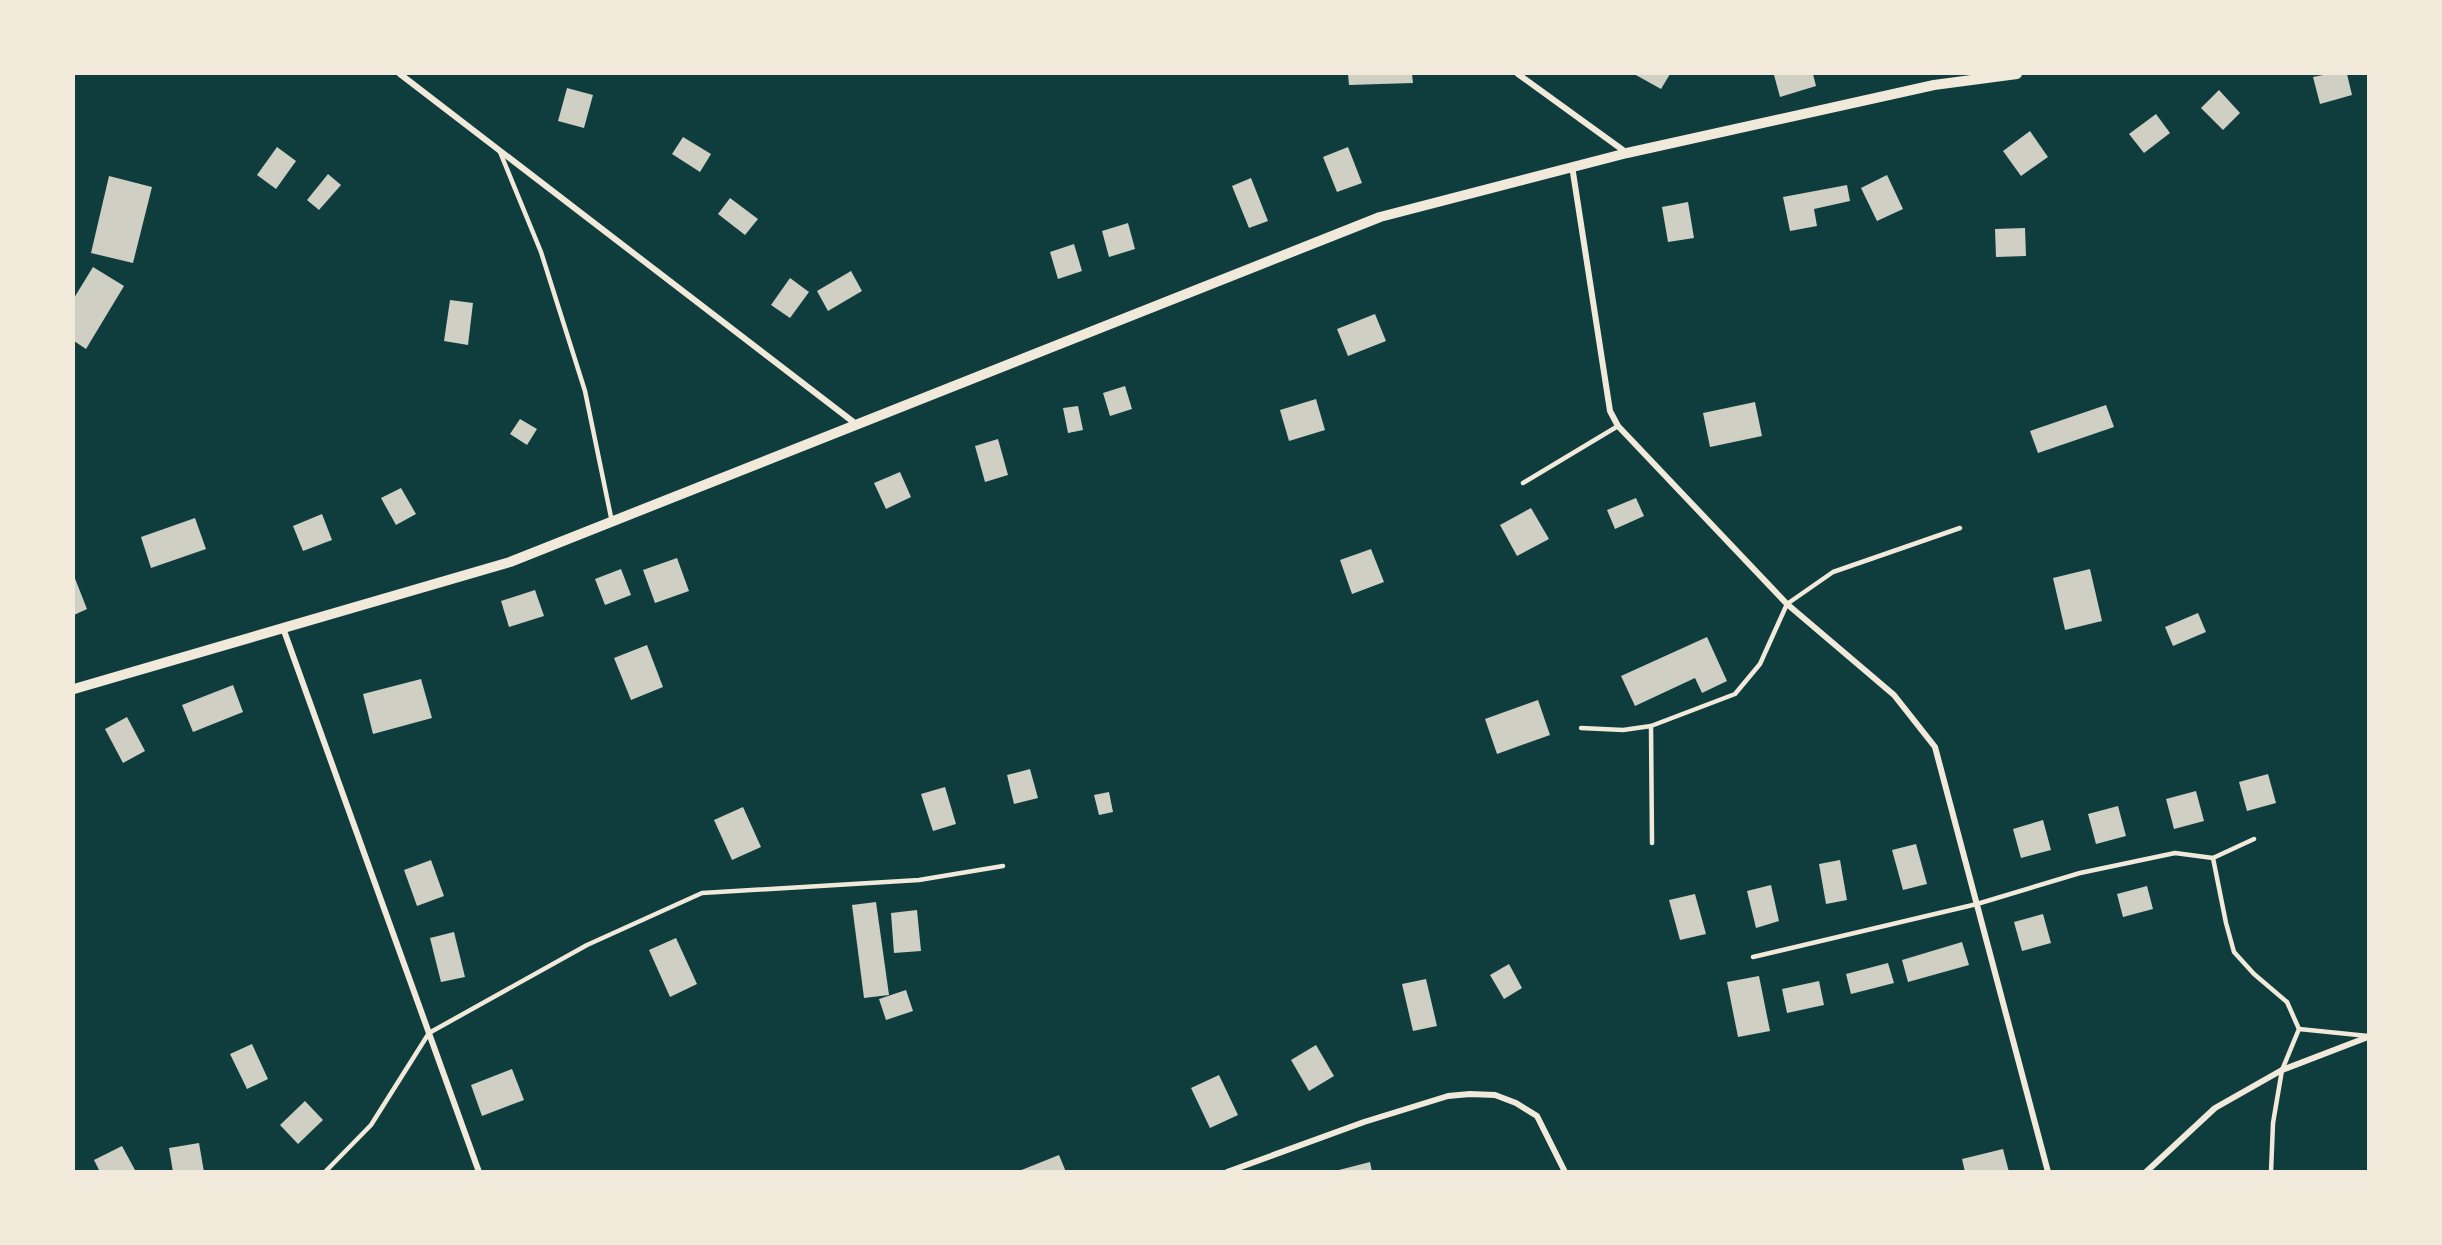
<svg xmlns="http://www.w3.org/2000/svg" width="2442" height="1245" font-family="'IBM Plex Sans',sans-serif">
  <style>
    .building { fill: #cfcfc3 }
    .lines { fill: none; stroke-linecap: round; stroke-linejoin: round }
    .service { stroke: #f1e9da; stroke-width: 4.5 }
    .minor { stroke: #f1e9da; stroke-width: 6 }
    .tertiary { stroke: #f1e9da; stroke-width: 10 }
  </style>
  <rect width="100%" height="100%" fill="#0f3d3e"/>
  <g class="building">
    <path d="M 1348,74 L 1412,74 L 1413,83 L 1349,85 Z"/>
    <path d="M 1634,74 L 1670,74 L 1661,89 Z"/>
    <path d="M 1779,74 L 1813,74 L 1816,86 L 1780,97 L 1774,75 Z"/>
    <path d="M 2328,74 L 2347,74 L 2352,95 L 2320,104 L 2313,77 Z"/>
    <path d="M 567,88 L 593,95 L 584,128 L 558,121 Z"/>
    <path d="M 2219,90 L 2240,113 L 2223,130 L 2201,108 Z"/>
    <path d="M 2156,114 L 2170,133 L 2144,153 L 2129,134 Z"/>
    <path d="M 2030,131 L 2048,157 L 2021,176 L 2003,151 Z"/>
    <path d="M 683,137 L 711,154 L 700,172 L 672,154 Z"/>
    <path d="M 277,147 L 296,161 L 276,189 L 257,175 Z"/>
    <path d="M 1348,147 L 1362,183 L 1337,192 L 1323,157 Z"/>
    <path d="M 328,174 L 341,185 L 319,210 L 307,200 Z"/>
    <path d="M 1887,175 L 1903,209 L 1877,221 L 1861,188 Z"/>
    <path d="M 109,176 L 152,187 L 133,263 L 91,253 Z"/>
    <path d="M 1251,178 L 1268,221 L 1249,228 L 1232,186 Z"/>
    <path d="M 1847,185 L 1850,201 L 1814,209 L 1817,226 L 1790,231 L 1783,197 Z"/>
    <path d="M 730,198 L 758,219 L 745,235 L 718,214 Z"/>
    <path d="M 1688,202 L 1694,238 L 1668,242 L 1662,207 Z"/>
    <path d="M 1128,223 L 1135,249 L 1109,257 L 1102,231 Z"/>
    <path d="M 2025,228 L 2026,256 L 1996,257 L 1995,229 Z"/>
    <path d="M 1074,244 L 1082,271 L 1058,279 L 1050,252 Z"/>
    <path d="M 93,267 L 124,286 L 86,349 L 74,341 L 74,298 Z"/>
    <path d="M 851,271 L 862,291 L 828,311 L 817,291 Z"/>
    <path d="M 790,278 L 809,292 L 790,318 L 771,305 Z"/>
    <path d="M 450,300 L 473,303 L 468,345 L 444,341 Z"/>
    <path d="M 1375,314 L 1386,341 L 1348,356 L 1337,329 Z"/>
    <path d="M 1125,386 L 1132,409 L 1110,416 L 1103,393 Z"/>
    <path d="M 1316,399 L 1325,430 L 1289,441 L 1280,410 Z"/>
    <path d="M 1755,402 L 1762,436 L 1710,447 L 1703,413 Z"/>
    <path d="M 2106,405 L 2114,427 L 2038,453 L 2030,431 Z"/>
    <path d="M 1078,406 L 1083,430 L 1068,433 L 1063,408 Z"/>
    <path d="M 520,419 L 537,429 L 527,445 L 510,434 Z"/>
    <path d="M 998,439 L 1008,475 L 985,482 L 975,446 Z"/>
    <path d="M 900,472 L 911,497 L 886,509 L 874,483 Z"/>
    <path d="M 401,488 L 416,514 L 396,525 L 381,498 Z"/>
    <path d="M 1636,498 L 1644,516 L 1615,529 L 1607,510 Z"/>
    <path d="M 1531,508 L 1549,539 L 1517,556 L 1500,525 Z"/>
    <path d="M 322,514 L 332,540 L 303,551 L 293,526 Z"/>
    <path d="M 195,518 L 206,549 L 151,568 L 141,537 Z"/>
    <path d="M 1371,549 L 1384,582 L 1352,594 L 1340,560 Z"/>
    <path d="M 677,558 L 689,591 L 655,603 L 643,570 Z"/>
    <path d="M 621,569 L 631,595 L 605,605 L 595,579 Z"/>
    <path d="M 2090,569 L 2102,621 L 2065,630 L 2053,578 Z"/>
    <path d="M 74,576 L 87,609 L 74,615 Z"/>
    <path d="M 535,590 L 544,616 L 509,627 L 501,601 Z"/>
    <path d="M 2198,613 L 2206,632 L 2173,646 L 2165,627 Z"/>
    <path d="M 1707,637 L 1727,681 L 1702,693 L 1695,678 L 1635,706 L 1621,676 Z"/>
    <path d="M 647,645 L 663,687 L 631,700 L 614,658 Z"/>
    <path d="M 421,679 L 432,718 L 373,734 L 363,694 Z"/>
    <path d="M 233,685 L 243,712 L 193,732 L 182,705 Z"/>
    <path d="M 1538,700 L 1550,735 L 1497,754 L 1485,719 Z"/>
    <path d="M 127,717 L 145,751 L 123,763 L 105,729 Z"/>
    <path d="M 1030,769 L 1038,798 L 1014,804 L 1007,775 Z"/>
    <path d="M 2268,774 L 2276,803 L 2247,811 L 2239,782 Z"/>
    <path d="M 945,787 L 956,824 L 933,831 L 921,794 Z"/>
    <path d="M 2196,791 L 2204,821 L 2174,829 L 2166,799 Z"/>
    <path d="M 1109,792 L 1113,812 L 1099,815 L 1094,795 Z"/>
    <path d="M 2118,806 L 2126,836 L 2096,844 L 2088,814 Z"/>
    <path d="M 743,807 L 761,847 L 732,860 L 714,820 Z"/>
    <path d="M 2043,820 L 2051,850 L 2021,858 L 2013,829 Z"/>
    <path d="M 1916,844 L 1927,884 L 1903,890 L 1892,850 Z"/>
    <path d="M 431,860 L 444,896 L 417,906 L 404,870 Z"/>
    <path d="M 1840,860 L 1847,900 L 1826,904 L 1819,864 Z"/>
    <path d="M 1771,885 L 1779,921 L 1756,928 L 1747,891 Z"/>
    <path d="M 2147,886 L 2153,909 L 2123,917 L 2117,894 Z"/>
    <path d="M 1695,894 L 1706,934 L 1680,940 L 1669,900 Z"/>
    <path d="M 876,902 L 889,995 L 864,998 L 852,905 Z"/>
    <path d="M 917,910 L 921,951 L 894,953 L 891,913 Z"/>
    <path d="M 2043,914 L 2051,943 L 2022,951 L 2014,922 Z"/>
    <path d="M 454,932 L 465,977 L 441,982 L 430,938 Z"/>
    <path d="M 676,938 L 697,984 L 670,997 L 649,950 Z"/>
    <path d="M 1962,942 L 1969,965 L 1908,982 L 1902,960 Z"/>
    <path d="M 1888,963 L 1894,983 L 1851,994 L 1846,974 Z"/>
    <path d="M 1509,964 L 1522,988 L 1504,999 L 1490,975 Z"/>
    <path d="M 1759,976 L 1770,1031 L 1738,1037 L 1727,982 Z"/>
    <path d="M 1426,979 L 1437,1026 L 1413,1031 L 1402,984 Z"/>
    <path d="M 1819,981 L 1824,1005 L 1787,1013 L 1782,989 Z"/>
    <path d="M 906,990 L 913,1011 L 886,1020 L 879,999 Z"/>
    <path d="M 252,1044 L 268,1079 L 247,1089 L 230,1054 Z"/>
    <path d="M 1316,1045 L 1334,1076 L 1309,1091 L 1291,1060 Z"/>
    <path d="M 512,1069 L 524,1100 L 482,1116 L 471,1085 Z"/>
    <path d="M 1219,1075 L 1238,1115 L 1210,1128 L 1191,1088 Z"/>
    <path d="M 305,1101 L 323,1120 L 298,1144 L 280,1125 Z"/>
    <path d="M 199,1143 L 204,1172 L 173,1172 L 169,1148 Z"/>
    <path d="M 122,1146 L 135,1170 L 100,1172 L 94,1160 Z"/>
    <path d="M 2003,1149 L 2009,1172 L 1965,1172 L 1962,1159 Z"/>
    <path d="M 1059,1155 L 1066,1172 L 1019,1172 L 1019,1171 Z"/>
    <path d="M 1370,1162 L 1372,1172 L 1335,1172 L 1335,1171 Z"/>
  </g>
  <g class="lines">
    <g class="service">
      <path d="M 500,152 L 541,252 L 585,391 L 612,522"/>
      <path d="M 1523,483 L 1618,426"/>
      <path d="M 1651,726 L 1652,843"/>
      <path d="M 1581,728 L 1623,730 L 1651,726 L 1735,694 L 1760,664 L 1787,604 L 1833,572 L 1960,528"/>
      <path d="M 2213,858 L 2226,923 L 2234,952 L 2254,974 L 2287,1002 L 2299,1029 L 2282,1070 L 2273,1123 L 2271,1172"/>
      <path d="M 1753,957 L 1977,904 L 2080,873 L 2175,853 L 2213,858 L 2254,839"/>
      <path d="M 2299,1029 L 2368,1036"/>
      <path d="M 325,1172 L 371,1125 L 429,1033 L 587,945 L 702,893 L 919,880 L 1003,866"/>
    </g>
    <g class="minor">
      <path d="M 400,74 L 856,424"/>
      <path d="M 1518,74 L 1627,153"/>
      <path d="M 1572,166 L 1610,411 L 1618,426 L 1787,604 L 1894,695 L 1935,747 L 2048,1172"/>
      <path d="M 283,628 L 479,1172"/>
      <path d="M 1227,1172 L 1364,1122 L 1448,1096 L 1470,1094 L 1495,1095 L 1516,1103 L 1537,1116 L 1565,1172"/>
      <path d="M 2146,1172 L 2215,1108 L 2282,1070 L 2368,1037"/>
    </g>
    <path class="tertiary" d="M 74,689 L 510,562 L 1380,217 L 1627,153 L 1934,85 L 2017,74"/>
  </g>
  <rect width="2442" height="1245" fill="none" stroke="#f1e9da" stroke-width="150"/>
</svg>
